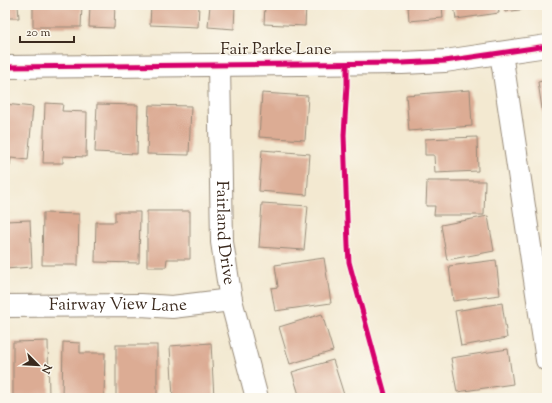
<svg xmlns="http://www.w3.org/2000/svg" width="552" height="403" font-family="'Sorts Mill Goudy',serif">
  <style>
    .building { fill: #dcac94 }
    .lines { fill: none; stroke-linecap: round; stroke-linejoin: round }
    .minor-casing { stroke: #978a78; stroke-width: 24 }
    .minor { stroke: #fff; stroke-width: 22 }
    .cycleway-casing { stroke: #fbf7ec; stroke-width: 8 }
    .cycleway { stroke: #d6006c; stroke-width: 5 }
    .labels { text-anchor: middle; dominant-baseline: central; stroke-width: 3; stroke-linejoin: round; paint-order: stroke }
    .street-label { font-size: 17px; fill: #3b2a1e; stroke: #fbf7ec }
  </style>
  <rect width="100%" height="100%" fill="#fbf7ec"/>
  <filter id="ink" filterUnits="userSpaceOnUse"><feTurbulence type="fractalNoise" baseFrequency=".025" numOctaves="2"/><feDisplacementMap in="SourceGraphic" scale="8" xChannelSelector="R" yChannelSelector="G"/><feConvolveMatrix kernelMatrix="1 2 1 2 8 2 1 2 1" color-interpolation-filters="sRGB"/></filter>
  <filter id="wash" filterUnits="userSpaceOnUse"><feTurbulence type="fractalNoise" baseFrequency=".012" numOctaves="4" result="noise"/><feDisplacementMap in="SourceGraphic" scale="16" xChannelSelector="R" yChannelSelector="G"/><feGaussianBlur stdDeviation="0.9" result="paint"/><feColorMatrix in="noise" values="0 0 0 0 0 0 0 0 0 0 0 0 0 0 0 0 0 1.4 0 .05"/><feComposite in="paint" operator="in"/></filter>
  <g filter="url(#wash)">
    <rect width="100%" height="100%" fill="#f3e9d1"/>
    <g id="blocks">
      <g class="building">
        <path d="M 5,5 L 18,5 L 19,18 L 5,18 Z"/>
        <path d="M 33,5 L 82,5 L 81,27 L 33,27 Z"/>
        <path d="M 90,5 L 115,5 L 114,28 L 89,27 Z"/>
        <path d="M 151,5 L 199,5 L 198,27 L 150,25 Z"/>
        <path d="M 210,5 L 235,5 L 234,29 L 208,27 Z"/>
        <path d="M 265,5 L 306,5 L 305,26 L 264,24 Z"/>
        <path d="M 408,5 L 442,5 L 443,18 L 409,21 Z"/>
        <path d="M 454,5 L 498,5 L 499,13 L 456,19 Z"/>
        <path d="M 504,5 L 547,5 L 547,6 L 505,12 Z"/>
        <path d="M 547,80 L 547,135 L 546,135 L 538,82 Z"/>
        <path d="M 470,90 L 472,126 L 409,131 L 406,95 Z"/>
        <path d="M 262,93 L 308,96 L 305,140 L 259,137 Z"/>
        <path d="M 45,103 L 63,104 L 62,111 L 87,112 L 86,157 L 63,156 L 63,163 L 43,163 Z"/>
        <path d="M 5,104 L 33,107 L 28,160 L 11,158 L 10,165 L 5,164 Z"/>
        <path d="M 97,104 L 138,105 L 137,154 L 95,152 Z"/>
        <path d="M 149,105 L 191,106 L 189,155 L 147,154 Z"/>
        <path d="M 477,137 L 478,171 L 435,173 L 434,155 L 425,155 L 425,139 Z"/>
        <path d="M 262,150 L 310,154 L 307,195 L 259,191 Z"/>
        <path d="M 427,181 L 485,181 L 484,215 L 434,215 L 435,206 L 426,206 Z"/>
        <path d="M 262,203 L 308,206 L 304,250 L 259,247 Z"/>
        <path d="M 147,211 L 190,211 L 190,259 L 167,259 L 166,267 L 147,267 Z"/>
        <path d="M 115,212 L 140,212 L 139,263 L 95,262 L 96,222 L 115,222 Z"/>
        <path d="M 43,213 L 79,214 L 78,265 L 42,265 Z"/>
        <path d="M 488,216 L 494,251 L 447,260 L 441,225 Z"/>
        <path d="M 30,220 L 32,267 L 5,269 L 5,221 Z"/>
        <path d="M 324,258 L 331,303 L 275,311 L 271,288 L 278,287 L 275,265 Z"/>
        <path d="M 496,260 L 500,295 L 453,301 L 449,266 Z"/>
        <path d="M 502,303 L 507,338 L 461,346 L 455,311 Z"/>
        <path d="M 322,314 L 333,351 L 290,364 L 279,327 Z"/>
        <path d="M 48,341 L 49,398 L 13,398 L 13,342 Z"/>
        <path d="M 63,342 L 80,343 L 80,353 L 105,353 L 104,398 L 62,398 Z"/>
        <path d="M 211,343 L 214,398 L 173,398 L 170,346 Z"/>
        <rect x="116" y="345" width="41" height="53"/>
        <path d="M 508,349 L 513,384 L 457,392 L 451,358 Z"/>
        <path d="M 333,360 L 345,398 L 300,398 L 292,372 Z"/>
      </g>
    </g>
  </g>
  <g filter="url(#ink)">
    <use href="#blocks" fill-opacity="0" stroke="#978a78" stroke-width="1"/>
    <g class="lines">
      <defs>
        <g id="minor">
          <path d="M 501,53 L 547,360"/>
          <path id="s1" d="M 219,65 L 222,242 L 231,300 L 257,398"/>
          <path d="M 5,67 L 402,63 L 445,61 L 547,46"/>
          <path id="s2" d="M 5,306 L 141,305 L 172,307 L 231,300"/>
        </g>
      </defs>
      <use href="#minor" class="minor-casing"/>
      <use href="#minor" class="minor"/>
      <defs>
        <g id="cycleway">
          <path d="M 347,64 L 347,85 L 344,135 L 348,246 L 349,262 L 386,398"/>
          <path d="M 5,67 L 402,63 L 445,61 L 547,46"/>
        </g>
      </defs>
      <use href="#cycleway" class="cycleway-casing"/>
      <use href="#cycleway" class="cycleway"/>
    </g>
  </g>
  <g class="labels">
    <g class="street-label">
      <text x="276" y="50">Fair Parke Lane</text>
      <text stroke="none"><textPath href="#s1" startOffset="168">Fairland Drive</textPath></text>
      <text stroke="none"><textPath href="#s2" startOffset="113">Fairway View Lane</textPath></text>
    </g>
  </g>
  <rect width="552" height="403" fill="none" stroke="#fbf7ec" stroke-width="20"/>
  <g transform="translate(38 365) rotate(114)" stroke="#fbf7ec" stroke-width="3" paint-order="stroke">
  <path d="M0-3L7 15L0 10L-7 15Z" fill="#3b2a1e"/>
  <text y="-6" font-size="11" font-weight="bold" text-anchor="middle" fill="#3b2a1e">N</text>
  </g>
  <path d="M20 36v6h54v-6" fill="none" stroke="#3b2a1e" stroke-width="2"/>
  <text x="26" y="36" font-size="12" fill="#3b2a1e" stroke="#fbf7ec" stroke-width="3" paint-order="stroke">20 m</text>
</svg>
